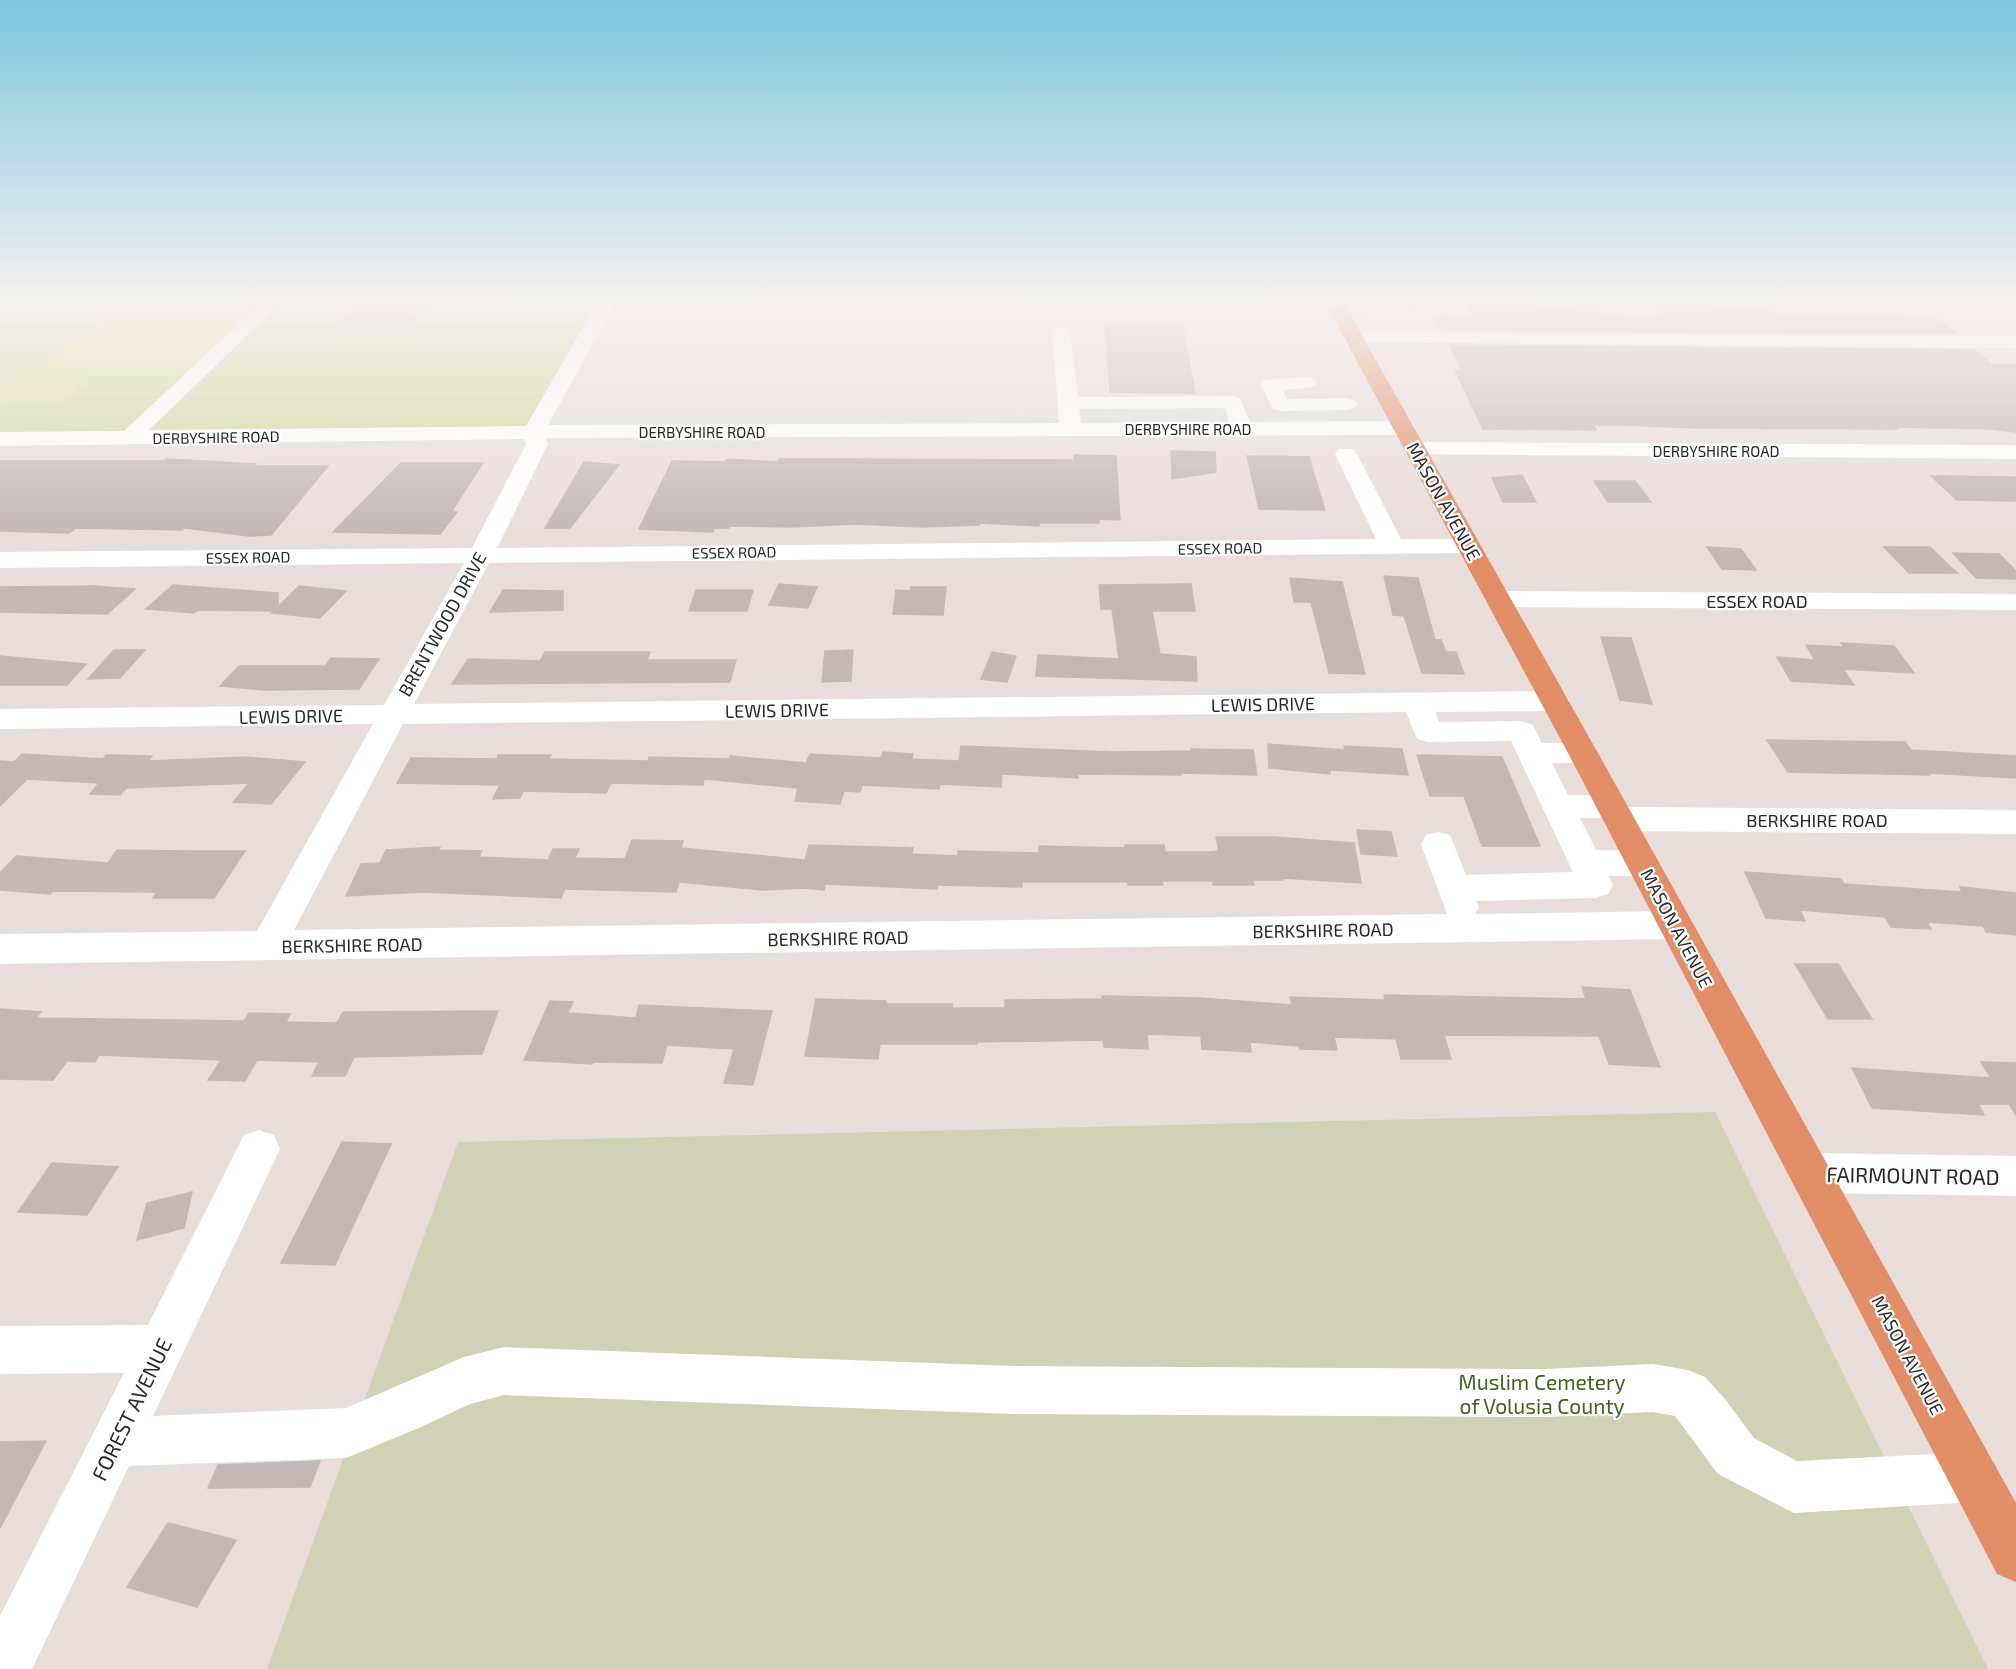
<svg xmlns="http://www.w3.org/2000/svg" width="2016" height="1669" font-family="'Exo 2',sans-serif">
  <style>
    .green { fill: #cedb9d }
    .cemetery { fill: #d0d1b5 }
    .pitch { fill: #e1e09a }
    .building { fill: #c2b9b7; stroke: #c4b9b6; stroke-width: 1.5 }
    .lines { fill: none; stroke-linecap: round; stroke-linejoin: round }
    .minor { fill: #fff; fill-rule: evenodd }
    .major { fill: #e28f68; fill-rule: evenodd }
    .labels { text-anchor: middle; dominant-baseline: central; stroke-width: 4.5; stroke-linejoin: round; paint-order: stroke }
    .far-street-label { font-size: 15px; fill: #282828; stroke: #fff }
    .street-label { font-size: 18px; fill: #282828; stroke: #fff }
    .near-street-label { font-size: 21px; fill: #282828; stroke: #fff }
    .near-park-label { font-size: 21px; fill: #485d21; stroke: #fff }
  </style>
  <rect width="100%" height="100%" fill="#e9dddc"/>
  <path class="green" d="M 0,302 L 607,302 L 533,432 L 0,439 Z"/>
  <path class="cemetery" d="M 1715,1112 L 1988,1669 L 267,1669 L 458,1142 Z"/>
  <g class="pitch">
    <path d="M 126,302 L 270,302 L 190,375 L 28,376 Z"/>
    <path d="M 88,382 L 62,403 L 0,404 L 0,383 Z"/>
  </g>
  <g class="building">
    <path d="M 362,302 L 430,302 L 405,327 L 338,324 Z"/>
    <path d="M 1466,302 L 1599,312 L 1602,317 L 1663,318 L 1655,304 L 1773,310 L 1779,315 L 1937,318 L 1955,333 L 1442,330 L 1435,317 L 1476,318 Z"/>
    <path d="M 1105,325 L 1182,325 L 1195,393 L 1110,392 Z"/>
    <path d="M 1449,345 L 1975,350 L 1991,364 L 2016,365 L 2016,432 L 1991,429 L 1895,427 L 1897,429 L 1698,428 L 1621,425 L 1593,425 L 1596,430 L 1483,429 L 1455,370 L 1461,370 Z"/>
    <path d="M 1171,451 L 1215,452 L 1216,472 L 1172,479 Z"/>
    <path d="M 1074,455 L 1116,456 L 1120,520 L 1099,519 L 1099,523 L 1039,523 L 1039,526 L 979,523 L 979,525 L 922,527 L 855,524 L 792,527 L 730,526 L 729,528 L 714,528 L 713,532 L 639,529 L 672,461 L 724,462 L 727,459 L 778,462 L 779,459 L 842,459 L 1074,460 Z"/>
    <path d="M 1247,456 L 1309,457 L 1325,510 L 1259,509 Z"/>
    <path d="M 167,459 L 256,464 L 254,466 L 328,466 L 271,535 L 249,536 L 184,528 L 182,530 L 76,528 L 69,533 L 0,531 L 0,461 L 164,461 Z"/>
    <path d="M 584,462 L 619,465 L 570,528 L 545,528 Z"/>
    <path d="M 401,463 L 483,463 L 451,512 L 457,512 L 440,534 L 333,532 Z"/>
    <path d="M 1522,475 L 1536,502 L 1503,502 L 1492,478 Z"/>
    <path d="M 1931,476 L 2016,477 L 2016,501 L 1957,500 Z"/>
    <path d="M 1594,481 L 1635,481 L 1651,502 L 1608,502 Z"/>
    <path d="M 1707,547 L 1741,549 L 1756,570 L 1722,569 Z"/>
    <path d="M 1884,547 L 1930,547 L 1957,573 L 1909,573 Z"/>
    <path d="M 1953,553 L 1999,554 L 2016,571 L 2016,579 L 1976,578 Z"/>
    <path d="M 1384,576 L 1418,578 L 1435,640 L 1441,640 L 1446,652 L 1456,652 L 1464,674 L 1422,673 L 1404,616 L 1393,615 Z"/>
    <path d="M 1290,578 L 1342,582 L 1365,674 L 1329,673 L 1311,602 L 1294,602 Z"/>
    <path d="M 779,584 L 817,587 L 808,608 L 769,605 Z"/>
    <path d="M 1191,584 L 1195,611 L 1152,611 L 1160,654 L 1196,657 L 1197,681 L 1036,676 L 1038,655 L 1119,659 L 1112,609 L 1101,609 L 1099,585 Z"/>
    <path d="M 173,585 L 278,593 L 278,607 L 299,586 L 346,591 L 320,618 L 271,613 L 274,611 L 198,610 L 194,613 L 146,609 Z"/>
    <path d="M 94,586 L 135,589 L 107,614 L 0,612 L 0,587 Z"/>
    <path d="M 911,587 L 946,587 L 943,615 L 893,614 L 896,590 L 910,591 Z"/>
    <path d="M 503,590 L 563,591 L 563,610 L 490,612 Z"/>
    <path d="M 696,590 L 753,590 L 747,611 L 689,611 Z"/>
    <path d="M 1601,637 L 1631,638 L 1652,704 L 1620,700 Z"/>
    <path d="M 1841,643 L 1894,646 L 1914,673 L 1843,669 L 1854,685 L 1791,681 L 1777,657 L 1815,660 L 1806,645 L 1844,647 Z"/>
    <path d="M 114,650 L 145,650 L 120,678 L 88,679 Z"/>
    <path d="M 853,650 L 851,681 L 822,682 L 825,651 Z"/>
    <path d="M 545,652 L 650,652 L 647,660 L 736,660 L 730,682 L 452,684 L 468,659 L 540,661 Z"/>
    <path d="M 992,652 L 1016,656 L 1007,682 L 981,679 Z"/>
    <path d="M 0,656 L 86,664 L 67,685 L 0,685 Z"/>
    <path d="M 331,658 L 379,659 L 359,689 L 265,690 L 220,686 L 239,666 L 325,666 Z"/>
    <path d="M 1767,740 L 1905,742 L 1911,750 L 2016,756 L 2016,778 L 1929,773 L 1930,775 L 1788,772 Z"/>
    <path d="M 1268,744 L 1345,750 L 1344,746 L 1402,749 L 1408,775 L 1330,770 L 1330,774 L 1269,768 Z"/>
    <path d="M 961,746 L 1113,752 L 1191,751 L 1191,749 L 1253,750 L 1257,775 L 1181,773 L 1181,775 L 1078,774 L 1078,778 L 1002,774 L 1001,787 L 940,784 L 939,789 L 862,785 L 860,792 L 844,791 L 840,804 L 795,801 L 798,788 L 704,779 L 703,785 L 611,783 L 606,793 L 523,791 L 520,798 L 493,799 L 500,785 L 397,783 L 411,758 L 497,759 L 498,755 L 551,755 L 549,759 L 648,761 L 649,757 L 729,759 L 730,756 L 806,763 L 810,754 L 881,758 L 883,752 L 913,754 L 912,759 L 959,761 Z"/>
    <path d="M 22,754 L 103,759 L 106,755 L 152,756 L 149,761 L 246,757 L 305,762 L 271,804 L 233,802 L 249,783 L 126,788 L 120,795 L 90,794 L 99,783 L 27,779 L 0,806 L 0,761 L 14,762 Z"/>
    <path d="M 1417,755 L 1502,757 L 1540,846 L 1482,846 L 1464,796 L 1430,796 Z"/>
    <path d="M 1357,830 L 1391,832 L 1397,856 L 1361,854 Z"/>
    <path d="M 1216,837 L 1274,837 L 1354,843 L 1361,883 L 1282,878 L 1283,880 L 1253,880 L 1254,885 L 1213,885 L 1213,881 L 1162,881 L 1163,885 L 1128,885 L 1128,882 L 1022,882 L 1022,887 L 938,885 L 937,889 L 825,884 L 824,890 L 805,888 L 763,890 L 679,882 L 676,892 L 565,889 L 561,898 L 423,892 L 346,896 L 361,864 L 380,863 L 386,850 L 440,847 L 438,850 L 482,851 L 479,857 L 548,860 L 553,849 L 579,849 L 575,858 L 625,859 L 632,840 L 683,841 L 681,848 L 805,860 L 809,845 L 913,848 L 912,854 L 958,856 L 958,851 L 1039,853 L 1039,846 L 1125,848 L 1125,845 L 1164,845 L 1165,852 L 1208,852 L 1219,851 Z"/>
    <path d="M 117,850 L 186,851 L 245,851 L 214,898 L 153,898 L 157,892 L 53,891 L 50,894 L 0,890 L 0,873 L 16,856 L 108,863 Z"/>
    <path d="M 1745,872 L 1841,879 L 1844,884 L 1962,892 L 1960,887 L 2016,893 L 2016,935 L 1986,932 L 1983,926 L 1927,922 L 1931,929 L 1891,927 L 1885,917 L 1800,910 L 1805,921 L 1766,918 Z"/>
    <path d="M 1795,964 L 1838,964 L 1872,1019 L 1828,1019 Z"/>
    <path d="M 1582,987 L 1630,990 L 1660,1067 L 1609,1064 L 1599,1036 L 1444,1035 L 1451,1059 L 1401,1059 L 1396,1039 L 1334,1037 L 1337,1050 L 1300,1049 L 1299,1046 L 1250,1042 L 1251,1052 L 1202,1049 L 1201,1036 L 1147,1034 L 1148,1049 L 1104,1047 L 1103,1040 L 977,1042 L 977,1044 L 880,1044 L 878,1059 L 805,1056 L 816,999 L 886,1001 L 886,1004 L 952,1004 L 952,1008 L 1005,1008 L 1005,1000 L 1102,999 L 1102,996 L 1200,998 L 1292,1005 L 1290,997 L 1385,1000 L 1384,995 L 1586,999 Z"/>
    <path d="M 550,1001 L 573,1002 L 568,1013 L 636,1018 L 639,1005 L 772,1011 L 753,1085 L 724,1083 L 734,1049 L 667,1045 L 662,1063 L 593,1062 L 592,1064 L 524,1060 Z"/>
    <path d="M 0,1009 L 41,1012 L 36,1018 L 244,1021 L 249,1013 L 290,1014 L 286,1022 L 337,1023 L 343,1012 L 498,1011 L 482,1054 L 354,1057 L 345,1076 L 312,1076 L 319,1062 L 257,1060 L 245,1081 L 208,1080 L 221,1060 L 99,1055 L 95,1062 L 67,1061 L 53,1080 L 0,1079 Z"/>
    <path d="M 1981,1062 L 2016,1063 L 2016,1115 L 2009,1104 L 1978,1104 L 1984,1115 L 1872,1108 L 1852,1068 L 1991,1078 Z"/>
    <path d="M 342,1142 L 391,1144 L 335,1265 L 281,1263 Z"/>
    <path d="M 52,1163 L 118,1167 L 87,1215 L 18,1212 Z"/>
    <path d="M 192,1192 L 184,1228 L 137,1240 L 147,1203 Z"/>
    <path d="M 46,1441 L 0,1528 L 0,1442 Z"/>
    <path d="M 320,1461 L 310,1487 L 208,1488 L 218,1465 Z"/>
    <path d="M 168,1523 L 236,1540 L 197,1607 L 127,1587 Z"/>
  </g>
  <g class="lines">
    <g class="minor">
      <path d="M 262,302 L 282,302 L 149,430 L 526,426 L 598,302 L 616,302 L 548,425 L 1059,423 L 1052,331 L 1061,325 L 1070,331 L 1078,397 L 1233,396 L 1240,398 L 1250,422 L 1404,421 L 1412,423 L 1415,428 L 1412,433 L 1404,435 L 546,438 L 548,444 L 497,548 L 1376,539 L 1335,454 L 1338,449 L 1354,449 L 1357,454 L 1401,539 L 1469,539 L 1478,541 L 1481,546 L 1478,551 L 1469,553 L 489,563 L 414,704 L 1555,691 L 1565,694 L 1570,701 L 1565,708 L 1555,711 L 1435,712 L 1439,722 L 1521,721 L 1532,724 L 1542,743 L 1583,743 L 1594,746 L 1598,753 L 1594,760 L 1583,763 L 1552,763 L 1568,795 L 1612,795 L 1623,798 L 1627,807 L 2016,810 L 2016,834 L 1618,831 L 1606,827 L 1602,818 L 1580,818 L 1596,850 L 1642,850 L 1654,854 L 1659,863 L 1654,872 L 1642,876 L 1609,876 L 1613,885 L 1608,894 L 1596,898 L 1476,901 L 1479,907 L 1475,914 L 1675,911 L 1688,915 L 1693,925 L 1688,935 L 1675,939 L 0,964 L 0,934 L 257,931 L 373,724 L 0,729 L 0,709 L 384,705 L 464,563 L 0,568 L 0,552 L 472,548 L 526,444 L 524,439 L 0,446 L 0,432 L 124,431 ZM 1225,408 L 1229,422 L 1081,423 L 1079,409 ZM 1406,712 L 1417,739 L 1428,742 L 1511,741 L 1573,872 L 1466,875 L 1450,835 L 1438,832 L 1426,835 L 1421,844 L 1447,914 L 294,930 L 403,724 Z"/>
      <path d="M 1330,302 L 1418,302 L 1415,306 C 1399,310 1337,320 1327,306 Z"/>
      <path d="M 1352,332 L 2016,336 L 2016,348 L 1345,342 L 1342,338 Z"/>
      <path d="M 1307,377 L 1314,379 L 1317,383 L 1314,387 L 1283,390 L 1287,399 L 1347,398 L 1354,400 L 1358,404 L 1354,408 L 1347,410 L 1280,411 L 1273,409 L 1260,384 L 1263,380 Z"/>
      <path d="M 1416,442 L 2016,445 L 2016,459 L 1408,454 L 1405,449 L 1408,444 Z"/>
      <path d="M 1499,591 L 2016,594 L 2016,610 L 1499,607 L 1490,605 L 1486,599 L 1490,593 Z"/>
      <path d="M 259,1130 L 274,1135 L 280,1149 L 153,1416 L 346,1408 L 464,1357 L 504,1347 L 1013,1366 L 1545,1369 L 1653,1364 L 1688,1370 L 1705,1377 L 1725,1399 L 1754,1438 L 1797,1461 L 1974,1452 L 1992,1459 L 1999,1477 L 1992,1495 L 1974,1502 L 1794,1513 L 1718,1474 L 1675,1416 L 1653,1412 L 1545,1417 L 1013,1414 L 504,1395 L 470,1404 L 419,1428 L 346,1458 L 129,1466 L 32,1669 L 0,1669 L 0,1616 L 124,1373 L 0,1374 L 0,1326 L 148,1325 L 244,1135 Z"/>
      <path d="M 1811,1153 L 2016,1156 L 2016,1196 L 1811,1193 L 1796,1187 L 1790,1173 L 1796,1159 Z"/>
    </g>
    <path class="major" d="M 1325,302 L 1343,302 L 1598,753 L 2016,1503 L 2016,1582 L 1997,1574 L 1568,753 Z"/>
  </g>
  <linearGradient id="sky" x2="0" y2="1"><stop stop-color="#7bc6de"/><stop offset="0.56" stop-color="#f5f0ef"/><stop offset="1" stop-color="#f5f0ef" stop-opacity="0"/></linearGradient>
  <rect width="2016" height="536" fill="url(#sky)"/>
  <g class="labels">
    <g class="far-street-label">
      <text x="1188" y="429">DERBYSHIRE ROAD</text>
      <text x="702" y="432">DERBYSHIRE ROAD</text>
      <text transform="translate(216 437) rotate(-1)">DERBYSHIRE ROAD</text>
      <text x="1716" y="451">DERBYSHIRE ROAD</text>
      <text transform="translate(1220 548) rotate(-1)">ESSEX ROAD</text>
      <text transform="translate(734 552) rotate(-1)">ESSEX ROAD</text>
      <text transform="translate(248 557) rotate(-1)">ESSEX ROAD</text>
    </g>
    <g class="street-label">
      <text transform="translate(1444 501) rotate(61)">MASON AVENUE</text>
      <text x="1757" y="601">ESSEX ROAD</text>
      <text transform="translate(442 624) rotate(-61)">BRENTWOOD DRIVE</text>
      <text transform="translate(1263 704) rotate(-1)">LEWIS DRIVE</text>
      <text transform="translate(777 710) rotate(-1)">LEWIS DRIVE</text>
      <text transform="translate(291 716) rotate(-1)">LEWIS DRIVE</text>
      <text x="1817" y="820">BERKSHIRE ROAD</text>
      <text transform="translate(1677 928) rotate(62)">MASON AVENUE</text>
      <text transform="translate(1323 930) rotate(-1)">BERKSHIRE ROAD</text>
      <text transform="translate(838 938) rotate(-1)">BERKSHIRE ROAD</text>
      <text transform="translate(352 945) rotate(-1)">BERKSHIRE ROAD</text>
      <text transform="translate(1908 1355) rotate(62)">MASON AVENUE</text>
    </g>
    <g class="near-street-label">
      <text transform="translate(1913 1175) rotate(1)">FAIRMOUNT ROAD</text>
      <text transform="translate(131 1409) rotate(-64)">FOREST AVENUE</text>
    </g>
    <g class="near-park-label">
      <text x="1542" y="1381">Muslim Cemetery<tspan x="1542" dy="24">of Volusia County</tspan></text>
    </g>
  </g>
</svg>
